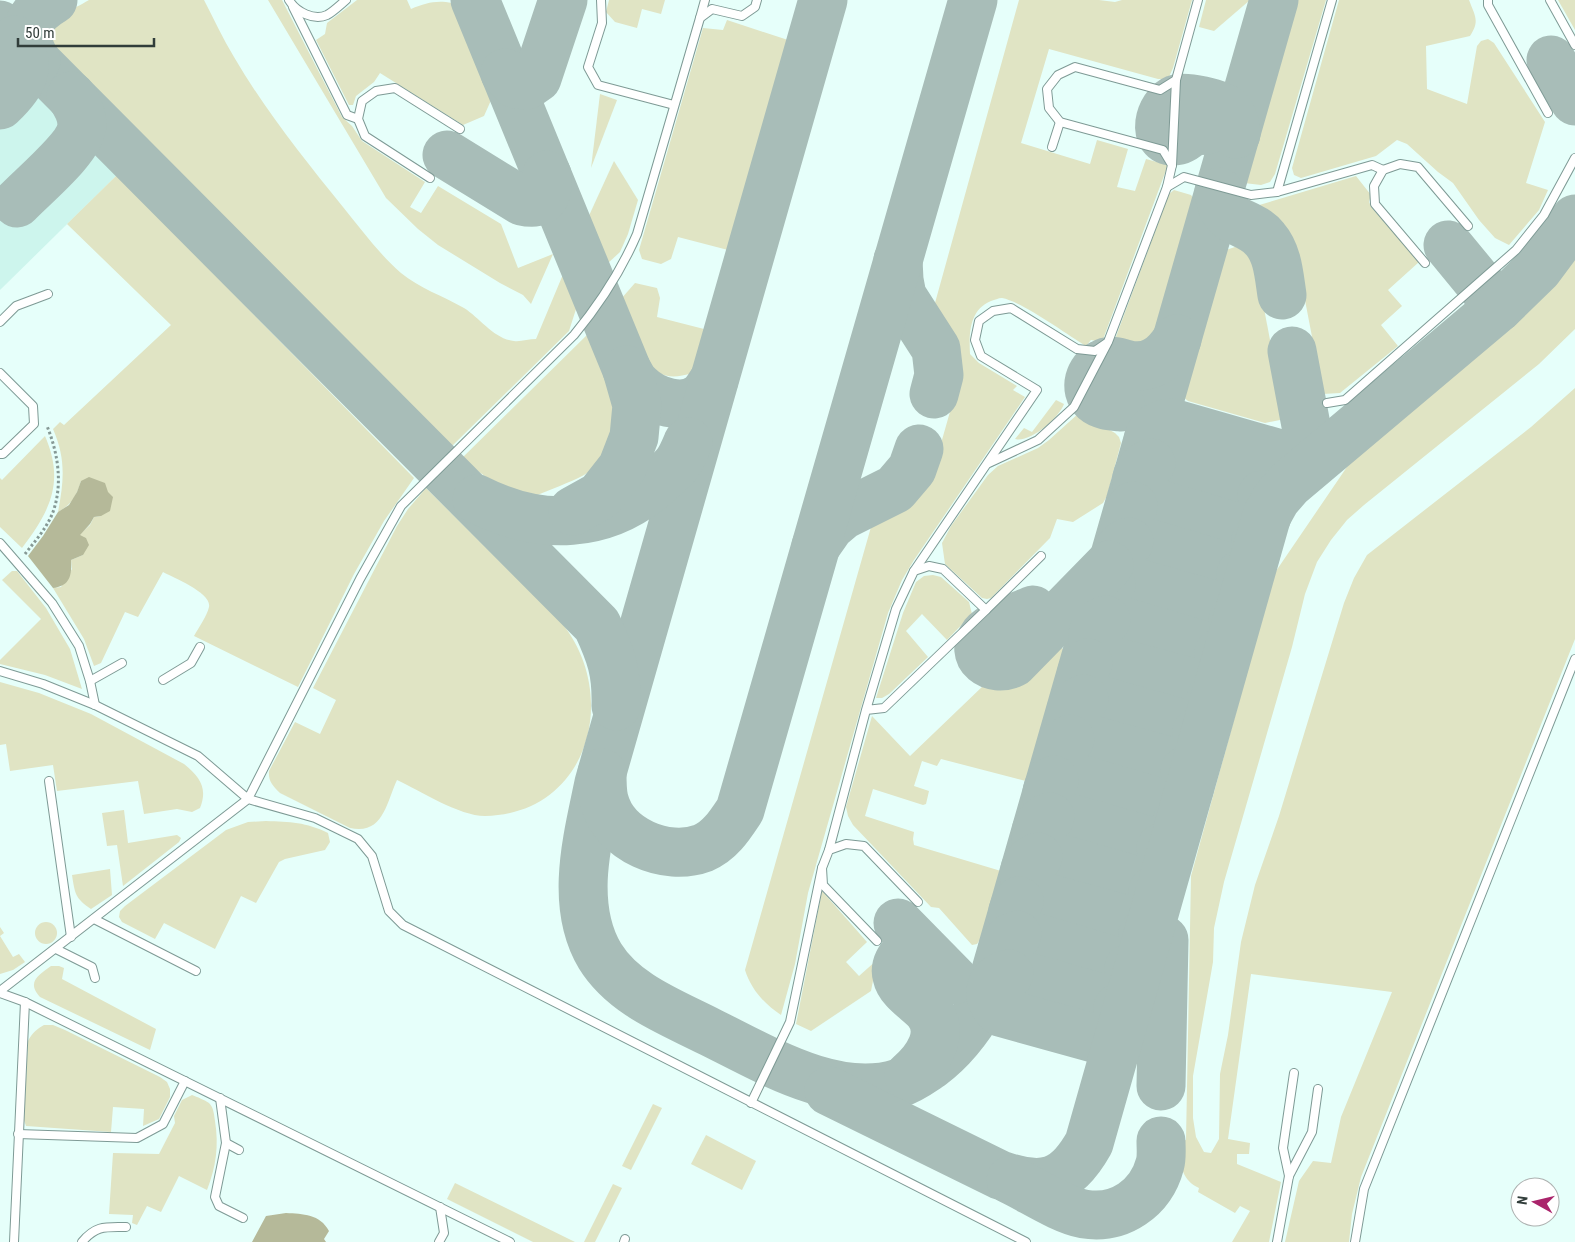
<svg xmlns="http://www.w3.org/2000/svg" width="1575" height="1242" font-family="'Roboto Condensed',sans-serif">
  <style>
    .built { fill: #cdf5ed }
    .green { fill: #e0e4c4 }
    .forest { fill: #b5b999 }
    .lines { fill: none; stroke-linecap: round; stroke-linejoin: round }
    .taxiway { stroke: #a8bdb8; stroke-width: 49 }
    .service-casing { stroke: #7e9a95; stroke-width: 10 }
    .path { stroke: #869995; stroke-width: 3; stroke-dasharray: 2.5 2.5; stroke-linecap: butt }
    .service { stroke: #fff; stroke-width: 8 }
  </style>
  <rect width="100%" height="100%" fill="#e6fffa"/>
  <path class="built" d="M 0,57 L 117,175 L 0,290 Z"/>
  <g class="green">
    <path d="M 89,0 L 204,0 C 214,19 223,39 234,57 C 265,110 304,159 343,207 C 361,229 379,254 401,273 C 419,288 443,296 464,308 C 480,318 494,339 514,341 C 520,342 529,339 536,339 L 564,272 L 577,306 L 569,331 L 451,447 L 54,48 C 43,19 69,12 89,0 Z"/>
    <path d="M 268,0 L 282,0 L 342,117 L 352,126 L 362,141 L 425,182 L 410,207 L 421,213 L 438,186 L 501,224 L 518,268 L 553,254 L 531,304 L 523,295 L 500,283 L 438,245 L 418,229 L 386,198 Z"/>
    <path d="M 357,0 L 407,0 L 411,9 C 426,3 436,0 452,3 L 492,98 L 484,116 L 463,125 L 380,73 L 374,82 L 356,96 L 353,105 L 349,105 L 316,40 L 325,34 L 327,23 Z"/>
    <path d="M 609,0 L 665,0 L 661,14 L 642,9 L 637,28 L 615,22 L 606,12 Z"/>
    <path d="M 1019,0 L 1099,0 L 1115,2 L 1122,0 L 1192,0 L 1173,68 L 1168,79 L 1158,79 L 1049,49 L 1021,143 L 1090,164 L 1097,140 L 1128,149 L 1117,187 L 1135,191 L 1146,159 L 1168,165 L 1102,342 L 1091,340 L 1086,346 C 1066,334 1023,302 1002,298 C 998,298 995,300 991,301 C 969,310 969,334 970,354 L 979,363 L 1017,386 L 1013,390 L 1025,397 L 914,560 L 902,580 L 888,613 L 808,893 L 795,964 L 781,1015 C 764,1004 751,989 745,970 L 871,527 L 912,502 L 923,490 L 931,476 L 938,454 L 959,380 L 960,366 L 958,352 L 935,303 Z"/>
    <path d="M 1206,0 L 1250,0 L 1214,31 L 1199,27 Z"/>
    <path d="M 1295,0 L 1326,0 L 1275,174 L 1270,182 L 1261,185 L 1244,183 Z"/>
    <path d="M 1339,0 L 1469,0 C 1475,16 1480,21 1470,36 L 1426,46 L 1427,89 L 1467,104 L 1477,46 L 1481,41 L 1488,39 L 1494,43 L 1545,122 L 1526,183 L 1548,190 L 1539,210 L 1509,245 L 1495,238 L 1479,220 L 1453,183 L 1438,172 L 1407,144 L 1397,140 L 1376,156 L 1301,178 L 1294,175 L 1292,168 Z"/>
    <path d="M 1558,0 L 1575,0 L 1575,30 Z"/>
    <path d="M 727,20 L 788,40 L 728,250 L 678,237 L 671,259 L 661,264 L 642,259 L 639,250 L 703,28 L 723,30 Z"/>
    <path d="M 600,94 L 617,100 L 591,168 Z"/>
    <path d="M 614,161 L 638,200 L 628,234 L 620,252 L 607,264 L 587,220 Z"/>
    <path d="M 117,175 L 414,478 L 384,521 L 354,574 L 298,687 L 194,636 C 199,627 207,616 209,607 C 212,593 174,578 163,572 L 138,617 L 125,612 L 101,663 L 94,666 L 84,639 L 53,588 L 61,587 L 72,569 L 71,560 L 83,555 L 79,535 L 90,525 L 94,517 L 101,516 L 81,481 C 76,497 72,504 58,512 C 64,480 66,459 53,429 L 60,422 L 64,425 L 171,325 L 67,224 Z"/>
    <path d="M 1356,176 L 1371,195 L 1369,202 L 1372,208 L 1419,262 L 1388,290 L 1402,306 L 1381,325 L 1398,346 L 1340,393 L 1323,394 L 1295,248 C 1287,228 1274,218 1256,206 Z"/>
    <path d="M 1174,190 L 1191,195 L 1193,198 L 1157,327 L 1148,345 L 1114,342 L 1169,194 Z"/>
    <path d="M 1235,247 L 1248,250 L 1255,261 L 1285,419 L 1265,423 L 1188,401 L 1181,395 L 1223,251 Z"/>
    <path d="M 1575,256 L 1575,329 L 1539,364 L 1364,505 L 1347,520 L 1331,540 L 1317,562 L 1305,594 L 1292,647 L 1224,882 L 1214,928 L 1213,962 L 1193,1076 L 1193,1118 L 1196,1137 L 1204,1152 L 1211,1153 L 1219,1139 L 1220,1074 L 1228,1035 L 1241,942 L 1255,885 L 1279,816 L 1344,603 L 1354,578 L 1367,555 L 1531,427 L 1575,388 L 1575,639 L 1361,1177 L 1352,1214 L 1349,1242 L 1285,1242 L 1299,1181 L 1313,1161 L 1331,1163 L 1341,1117 L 1392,992 L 1251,974 L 1228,1139 L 1250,1143 L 1249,1154 L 1237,1154 L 1237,1164 L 1281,1182 L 1269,1242 L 1232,1242 L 1250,1211 L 1240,1206 L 1235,1213 L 1198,1192 L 1199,1188 C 1180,1180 1179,1160 1180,1141 L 1186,1140 L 1191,876 L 1274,574 L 1351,461 L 1527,312 L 1547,290 Z"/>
    <path d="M 635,283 L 657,288 L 660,298 L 657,317 L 704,329 L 692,373 C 673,379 659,378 646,362 L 621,299 Z"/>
    <path d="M 589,333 C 596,349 604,365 610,382 C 620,413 614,457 584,475 C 569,483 551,489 535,496 C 508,494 482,476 462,458 Z"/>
    <path d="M 1056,400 L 1064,404 C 1059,418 1030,443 1015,439 L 1024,428 L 1032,432 Z"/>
    <path d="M 1079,413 L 1115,433 L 1119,437 L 1121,443 L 1107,496 L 1103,503 L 1073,522 L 1057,519 L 1050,538 L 991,598 L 987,599 L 982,598 L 945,564 L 942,543 L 951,526 L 988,475 L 998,466 L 1038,448 L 1049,440 Z"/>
    <path d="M 45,436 C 65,482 50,511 22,548 L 0,527 L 0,478 L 2,480 Z"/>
    <path d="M 426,488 L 561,622 C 621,695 589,814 485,816 C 459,816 421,791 397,780 C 386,804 383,835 350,828 L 280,793 C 273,786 268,781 269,771 L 295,722 L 320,734 L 336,700 L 313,688 L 397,526 L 408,509 Z"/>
    <path d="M 12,571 L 17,571 L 46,608 L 70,649 L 82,689 L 45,675 L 0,664 L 0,660 L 41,619 L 2,580 Z"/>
    <path d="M 933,575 L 941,577 L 969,602 L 972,614 L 947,640 L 922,614 L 906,631 L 928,657 L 889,694 L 882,698 L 876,698 L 903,613 L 916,582 L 924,576 Z"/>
    <path d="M 1053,644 L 1059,645 L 1063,649 L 1064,657 L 1026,781 L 941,759 L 937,766 L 922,761 L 914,786 L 929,791 L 926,804 L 923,805 L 873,789 L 865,816 L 914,832 L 913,839 L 914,845 L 1001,871 L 981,938 L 977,944 L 972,945 L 939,908 L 931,907 L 853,825 L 848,816 L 846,807 L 872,716 L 910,756 L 984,685 C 993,689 997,691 1006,686 L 1047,646 Z"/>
    <path d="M 0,682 L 39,693 L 91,714 L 184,764 C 200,777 208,788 200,808 L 192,812 L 177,809 L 144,814 L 138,781 L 57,791 L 53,765 L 10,771 L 6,744 L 0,745 Z"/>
    <path d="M 124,810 L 128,843 L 177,835 L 181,838 L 179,842 L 123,886 L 117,845 L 107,846 L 102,813 Z"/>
    <path d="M 266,821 C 290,822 306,822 328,833 L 330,842 L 325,850 L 285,859 L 279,862 L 256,903 L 241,896 L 215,949 L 164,923 L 155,939 L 122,922 L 119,917 L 120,911 L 125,906 L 226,830 L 248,822 Z"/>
    <path d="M 110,869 L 112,895 L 91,909 C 75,898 75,894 72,875 Z"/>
    <path d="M 822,891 L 867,942 L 846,962 L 859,976 L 877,960 L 871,991 L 811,1031 L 796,1024 Z"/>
    <circle cx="46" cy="933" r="11"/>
    <path d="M 0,927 L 4,933 L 0,936 L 13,957 L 19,954 L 25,962 L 13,970 L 0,974 Z"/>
    <path d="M 51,966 L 59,966 L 64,968 L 62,979 L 156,1029 L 150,1050 L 40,997 C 26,982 39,975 51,966 Z"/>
    <path d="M 44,1025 L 53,1025 L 65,1030 L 160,1077 L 167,1082 L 170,1089 L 170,1097 L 159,1119 L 143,1126 L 144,1109 L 113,1107 L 111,1132 L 26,1126 L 24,1120 L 28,1041 C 32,1033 37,1029 44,1025 Z"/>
    <path d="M 192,1095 C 197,1097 205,1100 209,1103 C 214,1108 214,1115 215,1121 C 219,1146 216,1167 207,1190 L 179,1176 L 161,1212 L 147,1206 L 137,1225 L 132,1223 L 133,1215 L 109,1214 L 113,1153 L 159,1154 L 175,1123 L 174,1116 L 182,1100 Z"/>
    <path d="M 653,1104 L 662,1108 L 631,1170 L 622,1166 Z"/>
    <path d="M 706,1135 L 756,1161 L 742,1190 L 691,1164 Z"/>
    <path d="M 455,1183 L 575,1242 L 533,1242 L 447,1199 Z"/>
    <path d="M 613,1184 L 622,1188 L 595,1242 L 584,1242 Z"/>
  </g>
  <g class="forest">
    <path d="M 89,477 L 105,483 L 108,492 L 113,497 L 110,511 L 101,516 L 94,517 L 90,524 L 80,535 L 86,538 L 89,545 L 83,555 L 71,560 C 72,575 70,586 53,588 L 28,556 L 43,536 L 58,512 L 69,505 L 77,492 L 81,481 Z"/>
    <path d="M 286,1213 C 303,1214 320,1214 329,1231 L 324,1239 L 326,1242 L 252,1242 L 266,1216 Z"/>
  </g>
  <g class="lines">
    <g class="taxiway">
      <path d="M 475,0 L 627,370 C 630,375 633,382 638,386 C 653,401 684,412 702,396 C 707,392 710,385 714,380"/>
      <path d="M 823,0 L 599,783 C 588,837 569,904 600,956 C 624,995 671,1012 710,1032 C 765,1059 836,1103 899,1083 C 910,1080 922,1071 931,1065 C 958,1045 976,1018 991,988 L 1274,0"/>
      <path d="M 0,25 L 597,625 C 611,655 617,672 616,706"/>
      <path d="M 1551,60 L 1575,101"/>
      <path d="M 36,61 C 21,35 26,16 53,0"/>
      <path d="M 505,73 L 516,84 L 527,85 L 537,78 L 563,0"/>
      <path d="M 0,105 C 21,85 34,68 15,40"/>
      <path d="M 1207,130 C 1203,131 1199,130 1195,131 C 1188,133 1183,141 1175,141 C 1150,142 1159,106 1176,99 C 1184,95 1220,104 1227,110 C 1234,116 1235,125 1236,134"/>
      <path d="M 447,155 L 522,201 C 544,206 549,195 547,175"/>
      <path d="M 1219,192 C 1222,227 1248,218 1265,239 C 1278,254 1279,276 1282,295"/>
      <path d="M 17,203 C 33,186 81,147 82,125 C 82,114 77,105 71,96"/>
      <path d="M 1448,245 L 1499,307"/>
      <path d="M 898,260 L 899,280 L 902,296 L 936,349 L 939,375 L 934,394"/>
      <path d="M 1121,407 C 1113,406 1102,406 1095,400 C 1083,389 1090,370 1102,364 C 1110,359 1117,362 1125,364 C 1149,371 1165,358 1177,339"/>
      <path d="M 1266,450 L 1172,423 C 1147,424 1139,448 1160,462 L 1254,489 C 1271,492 1288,476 1278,460 C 1275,455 1270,453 1266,450 C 1288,456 1299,462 1308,436 L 1292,351"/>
      <path d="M 1151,463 C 1132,471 1132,490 1149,501 L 1243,529 C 1263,531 1277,511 1262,495"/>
      <path d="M 477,499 C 540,531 606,530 659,481 C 664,476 671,471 676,465 C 681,459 685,449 688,442"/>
      <path d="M 1133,506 C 1122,517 1125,532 1138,540 L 1232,568 C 1248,569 1260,557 1256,540"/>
      <path d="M 573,511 L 600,496 L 622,468 L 634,437 L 637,405 L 627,370"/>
      <path d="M 1129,542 C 1110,549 1112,570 1127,580 L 1221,607 L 1235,606 C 1243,598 1250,585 1241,574"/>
      <path d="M 816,546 L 830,526 L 843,515 L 895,489 L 912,469 L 919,449"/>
      <path d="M 1111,584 C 1099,596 1103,611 1115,619 L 1209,647 C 1226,649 1236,637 1233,620"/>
      <path d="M 1033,610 C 1020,616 993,624 984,635 C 968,656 992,673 1013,663 L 1109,565"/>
      <path d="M 1106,620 C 1087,627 1090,648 1104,659 L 1205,686 C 1219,683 1230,665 1219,653"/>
      <path d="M 1088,663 C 1076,674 1080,690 1093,698 L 1187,725 L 1201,724 C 1209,716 1213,709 1211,698"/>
      <path d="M 1084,699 C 1064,706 1068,726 1081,737 L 1183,765 C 1196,762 1208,744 1197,732"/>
      <path d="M 1070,739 L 1062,745 L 1058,760 L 1064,772 L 1070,776 L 1164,804 C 1184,806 1198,785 1185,771"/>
      <path d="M 602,773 C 602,782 602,792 604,800 C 614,840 666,862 703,848 C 720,841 730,825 740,810 L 973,0"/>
      <path d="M 1054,780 C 1042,792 1046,807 1059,815 L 1160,844 C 1172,841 1179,832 1178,819"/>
      <path d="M 1050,817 C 1031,824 1032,845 1047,855 L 1142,882 C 1160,885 1169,871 1166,853 L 1161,848"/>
      <path d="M 1038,857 C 1019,864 1021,884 1036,895 L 1138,923 C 1151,919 1160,905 1153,891"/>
      <path d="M 1019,901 C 1008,912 1012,926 1024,934 L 1118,962 C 1136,964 1147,951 1143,934"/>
      <path d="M 898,923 L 954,980 C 940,967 920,939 901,958 C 897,963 895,970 897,976 C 900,990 918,1000 927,1010 C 947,1033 927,1061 909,1076"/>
      <path d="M 1017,935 C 998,942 997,962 1014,973 L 1115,1002 C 1130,998 1134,986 1132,972 L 1129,968"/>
      <path d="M 1009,974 C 987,978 985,1001 1003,1013 L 1104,1041 C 1119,1037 1123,1025 1121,1011 L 1118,1008"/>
      <path d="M 1161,1086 L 1164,940"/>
      <path d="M 829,1091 L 1000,1175 C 1044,1190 1066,1184 1089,1143 L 1267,515 L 1276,499 L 1289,484 L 1499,307 L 1538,269 L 1575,219"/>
      <path d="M 1011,1180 C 1032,1190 1062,1210 1084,1214 C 1120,1220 1151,1198 1160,1164 C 1162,1157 1161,1148 1161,1141"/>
    </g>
    <defs>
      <g id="service">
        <path d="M 289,0 C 296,12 314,21 327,15 C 333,12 340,5 346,0"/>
        <path d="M 601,0 L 602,23 L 588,67 L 598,85 L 674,105"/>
        <path d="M 1488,0 L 1488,5 L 1548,113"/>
        <path d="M 1550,0 L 1575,45"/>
        <path d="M 293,7 L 347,115 L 358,119"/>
        <path d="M 700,18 L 705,0"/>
        <path d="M 1052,147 L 1060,122"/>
        <path d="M 1172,165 L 1176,80"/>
        <path d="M 430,178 L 365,136 L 358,119 L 362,101 L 376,91 L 395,88 L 460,129"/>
        <path d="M 1167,187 L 1184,177 L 1251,195 L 1277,192 L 1372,165 L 1383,170"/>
        <path d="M 1277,192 L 1332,0"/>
        <path d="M 1425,263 L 1375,204 L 1374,186 L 1383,170 L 1400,164 L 1418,167 L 1468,226"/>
        <path d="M 0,322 L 16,306 L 48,294"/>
        <path d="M 0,373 L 33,406 L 34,424 L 3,454 L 0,454"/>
        <path d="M 1327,403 L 1345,400 L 1516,250 L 1544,215 L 1575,158"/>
        <path d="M 989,463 L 1038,440 L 1074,407 L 1107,344"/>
        <path d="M 0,543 L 52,603 L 79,646 L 90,681 L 95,705"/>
        <path d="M 914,571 L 1037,390 L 981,356 L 975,340 L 979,321 L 993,311 L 1011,308 L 1077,349 L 1095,351 L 1108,342 L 1167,187 L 1172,165 L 1163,150 L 1060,122 L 1049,108 L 1047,89 L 1058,75 L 1075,67 L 1160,90 L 1176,80 L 1198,0"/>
        <path d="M 986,610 L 1041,556"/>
        <path d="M 0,671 L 43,684 L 95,705 L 198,756 L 248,799 L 360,579 L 401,506 L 574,335 C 598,306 622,269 637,234 L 700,18 L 712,9 L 742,16 L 755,7 L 757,0"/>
        <path d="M 163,680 L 191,663 L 200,647"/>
        <path d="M 90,681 L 122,663"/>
        <path d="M 49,781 L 71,937"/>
        <path d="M 829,850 L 866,710 L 884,708 L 986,610 L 943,569 L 929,566 L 914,571 L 896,609 L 866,710"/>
        <path d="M 94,919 L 196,971"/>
        <path d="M 877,941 L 823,885 L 822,868 L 829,850 L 846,844 L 864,846 L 918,902"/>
        <path d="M 56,949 L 92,967 L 95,978"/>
        <path d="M 0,991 L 248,799 L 315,818 L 358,839 L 372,856 L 389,911 L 403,925 L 1026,1242"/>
        <path d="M 0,993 L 25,1002 L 510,1242"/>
        <path d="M 220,1098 L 226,1143 L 239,1150"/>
        <path d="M 751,1103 L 790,1022 L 822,868"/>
        <path d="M 18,1134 L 137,1138 L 163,1124 L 185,1081"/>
        <path d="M 226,1143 L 215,1197 L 219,1206 L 243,1218"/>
        <path d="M 1289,1176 L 1283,1148 L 1294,1073"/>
        <path d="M 14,1242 L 25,1002"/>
        <path d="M 82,1242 C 96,1225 106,1227 126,1227"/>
        <path d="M 439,1242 L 444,1233 L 440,1207"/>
        <path d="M 624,1242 L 625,1239"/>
        <path d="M 1277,1242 L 1289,1176 L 1312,1132 L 1318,1089"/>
        <path d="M 1355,1242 L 1364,1189 L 1575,659"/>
      </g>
    </defs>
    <use href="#service" class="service-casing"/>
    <path class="path" d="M 25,554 C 35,541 47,528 53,512 C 63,484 58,453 47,426"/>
    <use href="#service" class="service"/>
  </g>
  <g transform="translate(1535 1202) rotate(278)"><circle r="24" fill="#ffffff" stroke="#adb1b0"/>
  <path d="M0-4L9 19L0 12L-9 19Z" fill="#aa246b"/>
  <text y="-8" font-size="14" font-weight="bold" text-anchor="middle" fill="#313d3a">N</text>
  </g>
  <path d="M18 38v8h136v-8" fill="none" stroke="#313d3a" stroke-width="2.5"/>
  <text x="25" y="38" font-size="15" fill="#313d3a" stroke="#ffffff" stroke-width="4" paint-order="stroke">50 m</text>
</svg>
